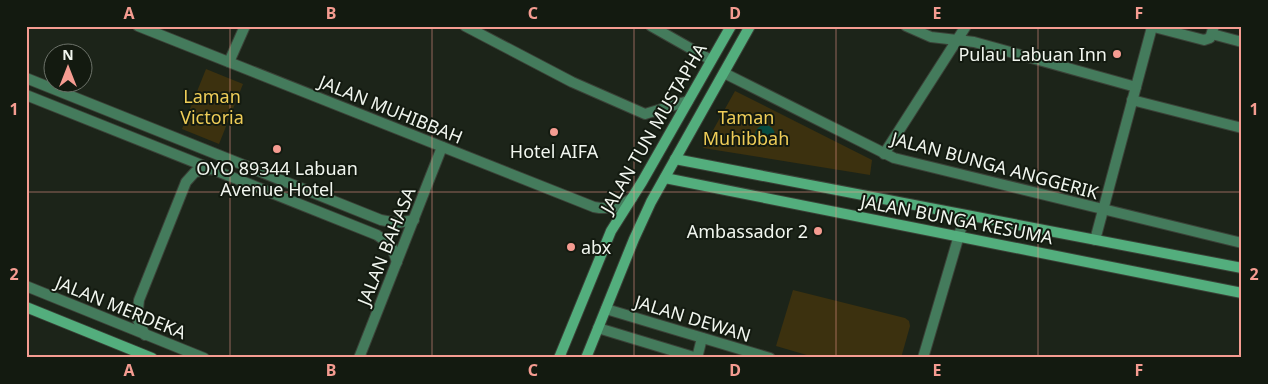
<svg xmlns="http://www.w3.org/2000/svg" width="1268" height="384" font-family="'Noto Sans',sans-serif">
  <style>
    .green { fill: #3c310f }
    .water { fill: #054b41 }
    .lines { fill: none; stroke-linecap: round; stroke-linejoin: round }
    .street-casing { stroke: #3a4137; stroke-width: 12 }
    .secondary-casing { stroke: #3a4137; stroke-width: 12 }
    .street { stroke: #447b5c; stroke-width: 10 }
    .secondary { stroke: #53ae7d; stroke-width: 10 }
    .grid { fill: none; stroke: #f59c91; stroke-width: 1; stroke-opacity: 0.55 }
    .poi-dot { fill: #f59c91; stroke: #131a10; stroke-width: 2 }
    .labels { text-anchor: middle; dominant-baseline: central; stroke-width: 4; stroke-linejoin: round; paint-order: stroke }
    .poi-label { font-size: 18px; fill: #f1f6ef; stroke: #131a10; text-anchor: end }
    .park-label { font-size: 18px; fill: #efcd58; stroke: #131a10 }
    .street-label { font-size: 18px; fill: #f1f6ef; stroke: #131a10 }
    .neatline { fill: none; stroke: #f59c91; stroke-width: 2 }
    .grid-label { font-size: 16px; text-anchor: middle; font-weight: bold; fill: #f59c91 }
  </style>
  <rect width="100%" height="100%" fill="#1c2419"/>
  <g class="green">
    <path d="M 206,69 L 243,84 L 219,144 L 182,129 Z"/>
    <path d="M 735,91 L 872,160 L 870,175 L 703,148 Z"/>
    <path d="M 793,290 L 905,318 L 909,321 L 910,326 L 901,358 L 817,358 L 776,346 Z"/>
  </g>
  <circle class="water" cx="765" cy="135" r="10"/>
  <g class="lines">
    <defs>
      <g id="street">
        <path d="M 138,26 L 594,207 C 609,210 619,207 632,198"/>
        <path d="M 465,26 L 572,82 L 645,114 L 688,101"/>
        <path d="M 651,26 L 711,60"/>
        <path d="M 906,26 L 931,37 L 974,42 L 1136,87"/>
        <path d="M 1150,26 L 1204,40 L 1210,38 L 1214,26"/>
        <path d="M 1212,34 L 1242,42"/>
        <path d="M 229,62 L 245,26"/>
        <path d="M 724,73 L 894,158 L 1242,243"/>
        <path d="M 26,78 L 381,220 L 397,223 L 414,220"/>
        <path d="M 26,95 L 377,235 L 391,245 L 397,262"/>
        <path d="M 1132,100 L 1242,128"/>
        <path d="M 884,154 L 966,26"/>
        <path d="M 1095,240 L 1152,27"/>
        <path d="M 26,286 L 204,358"/>
        <path d="M 606,309 L 770,358"/>
        <path d="M 598,328 L 697,358"/>
        <path d="M 145,335 L 137,318 L 139,300 L 186,182 L 195,172 L 211,169"/>
        <path d="M 359,358 L 442,147"/>
        <path d="M 697,358 L 702,338"/>
        <path d="M 923,358 L 965,215"/>
      </g>
      <g id="secondary">
        <path d="M 675,159 L 1242,268"/>
        <path d="M 665,178 L 1242,293"/>
        <path d="M 26,307 L 152,358"/>
        <path d="M 559,358 L 611,231 L 642,182 L 731,26"/>
        <path d="M 586,358 L 634,239 L 651,202 L 750,26"/>
      </g>
    </defs>
    <use href="#street" class="street-casing"/>
    <use href="#secondary" class="secondary-casing"/>
    <use href="#street" class="street"/>
    <use href="#secondary" class="secondary"/>
  </g>
  <path class="grid" d="M 230,26 L 230,358M 432,26 L 432,358M 634,26 L 634,358M 836,26 L 836,358M 1038,26 L 1038,358M 26,192 L 1242,192"/>
  <g class="poi-dot">
    <circle cx="1117" cy="54" r="5"/>
    <circle cx="554" cy="132" r="5"/>
    <circle cx="277" cy="149" r="5"/>
    <circle cx="818" cy="231" r="5"/>
    <circle cx="571" cy="247" r="5"/>
  </g>
  <g class="labels">
    <g class="poi-label">
      <text x="1107" y="54">Pulau Labuan Inn</text>
      <text x="554" y="151" text-anchor="middle">Hotel AIFA</text>
      <text x="277" y="168" text-anchor="middle">OYO 89344 Labuan<tspan x="277" dy="21">Avenue Hotel</tspan></text>
      <text x="808" y="231">Ambassador 2</text>
      <text x="581" y="247" text-anchor="start">abx</text>
    </g>
    <g class="park-label">
      <text x="212" y="96">Laman<tspan x="212" dy="21">Victoria</tspan></text>
      <text x="746" y="117">Taman<tspan x="746" dy="21">Muhibbah</tspan></text>
    </g>
    <g class="street-label">
      <text transform="translate(391 109) rotate(22)">JALAN MUHIBBAH</text>
      <text transform="translate(653 128) rotate(-60)">JALAN TUN MUSTAPHA</text>
      <text transform="translate(995 165) rotate(15)">JALAN BUNGA ANGGERIK</text>
      <text transform="translate(957 219) rotate(11)">JALAN BUNGA KESUMA</text>
      <text transform="translate(386 246) rotate(-68)">JALAN BAHASA</text>
      <text transform="translate(121 307) rotate(22)">JALAN MERDEKA</text>
      <text transform="translate(693 318) rotate(17)">JALAN DEWAN</text>
    </g>
  </g>
  <rect width="1268" height="384" fill="none" stroke="#131a10" stroke-width="55"/>
  <g transform="translate(68 68)"><circle r="24" fill="#131a10" stroke="#6c7269"/>
  <path d="M0-4L9 19L0 12L-9 19Z" fill="#f59c91"/>
  <text y="-8" font-size="14" font-weight="bold" text-anchor="middle" fill="#f1f6ef">N</text>
  </g>
  <rect x="28" y="28" width="1212" height="328" class="neatline"/>
  <g class="grid-label">
    <text x="129" y="19">A</text>
    <text x="331" y="19">B</text>
    <text x="533" y="19">C</text>
    <text x="735" y="19">D</text>
    <text x="937" y="19">E</text>
    <text x="1139" y="19">F</text>
    <text x="14" y="115">1</text>
    <text x="1254" y="115">1</text>
    <text x="14" y="280">2</text>
    <text x="1254" y="280">2</text>
    <text x="129" y="376">A</text>
    <text x="331" y="376">B</text>
    <text x="533" y="376">C</text>
    <text x="735" y="376">D</text>
    <text x="937" y="376">E</text>
    <text x="1139" y="376">F</text>
  </g>
</svg>
